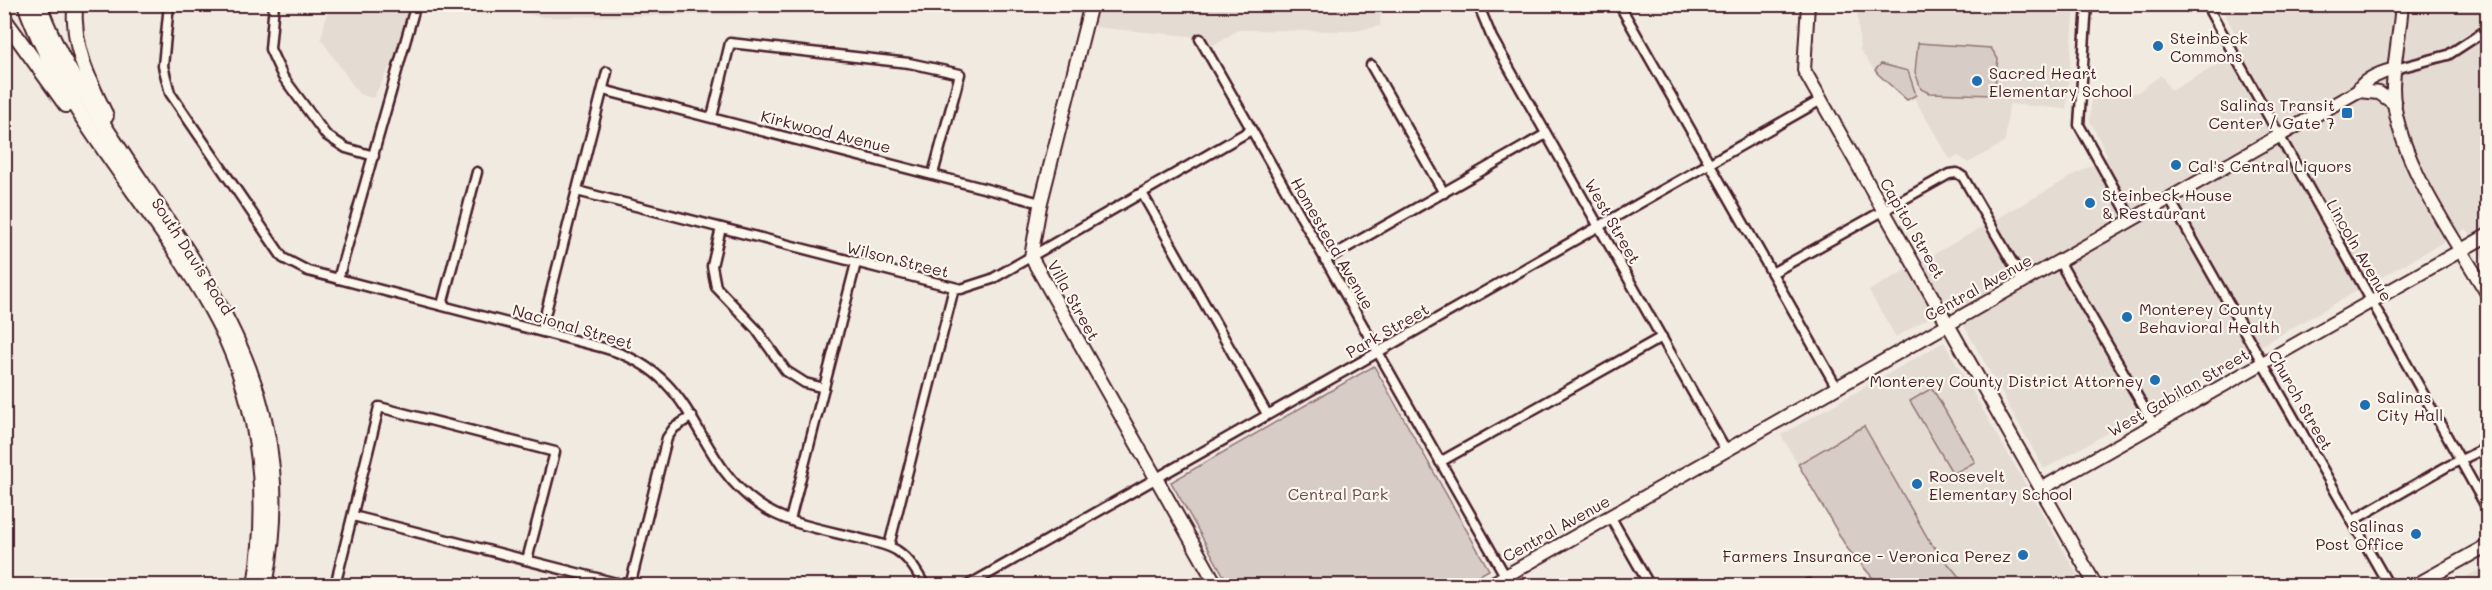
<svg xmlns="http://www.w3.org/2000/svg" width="2492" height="590" font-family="Mali,sans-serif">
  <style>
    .built { fill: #e4dbd2 }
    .green { fill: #d8ccc6; stroke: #917678; stroke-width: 1.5 }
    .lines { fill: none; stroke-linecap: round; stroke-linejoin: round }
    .street-casing { stroke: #4a1f2b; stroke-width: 13 }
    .secondary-casing { stroke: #4a1f2b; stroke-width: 16 }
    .primary-casing { stroke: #4a1f2b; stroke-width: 18 }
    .street { stroke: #fbf7ec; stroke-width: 8 }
    .secondary { stroke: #fbf7ec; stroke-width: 12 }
    .primary { stroke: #fbf7ec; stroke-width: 14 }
    .poi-dot { fill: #1f6fb2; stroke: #fbf7ec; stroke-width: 2 }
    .labels { text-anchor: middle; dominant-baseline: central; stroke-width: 4.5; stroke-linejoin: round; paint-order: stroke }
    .poi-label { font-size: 16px; fill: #4a1f2b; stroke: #fbf7ec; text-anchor: start }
    .street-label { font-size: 16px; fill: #4a1f2b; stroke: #fbf7ec }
    .park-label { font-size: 16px; fill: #6e4a52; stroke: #fbf7ec }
  </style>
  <rect width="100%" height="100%" fill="#f0eae0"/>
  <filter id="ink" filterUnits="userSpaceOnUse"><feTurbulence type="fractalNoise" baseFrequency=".0167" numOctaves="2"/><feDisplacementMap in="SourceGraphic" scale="12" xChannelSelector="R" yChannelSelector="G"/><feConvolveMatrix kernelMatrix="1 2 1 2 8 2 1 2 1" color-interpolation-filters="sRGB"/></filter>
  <g filter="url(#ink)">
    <g class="built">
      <path d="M 329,5 L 423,5 L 373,98 L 359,94 L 321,39 Z"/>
      <path d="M 475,5 L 964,5 L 962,11 L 544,17 Z"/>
      <path d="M 1096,5 L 1381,5 L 1380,26 L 1355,31 L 1238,30 L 1213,45 L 1190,36 L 1093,27 Z"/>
      <path d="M 1857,5 L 2075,5 L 2066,109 L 2009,104 L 2005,142 L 1968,163 L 1959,156 L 1950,159 L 1914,98 L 1907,101 L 1877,74 L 1860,50 Z"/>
      <path d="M 2220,5 L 2487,5 L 2487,266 L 2466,229 L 2044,469 L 1952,304 L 1896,337 L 1869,291 L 2108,156 L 2090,121 L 2092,89 L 2137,93 L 2161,75 L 2171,91 L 2244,50 Z"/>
      <path d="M 1944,342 L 2083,585 L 1877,585 L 1848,551 L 1781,435 Z"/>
      <path d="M 2487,565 L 2487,585 L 2452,585 Z"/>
    </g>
    <g class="green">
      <path d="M 1918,43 L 1991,48 L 1998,59 L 1994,95 L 1929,93 L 1921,89 L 1915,72 Z"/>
      <path d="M 1881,64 L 1908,71 L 1916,95 L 1907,100 L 1878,74 L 1875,70 Z"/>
      <path d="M 1374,366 L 1489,570 L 1462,585 L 1229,585 L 1171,482 Z"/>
      <path d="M 1932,388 L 1975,462 L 1953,474 L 1910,401 Z"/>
      <path d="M 1864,426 L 1930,542 L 1966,585 L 1879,585 L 1847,548 L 1798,464 Z"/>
    </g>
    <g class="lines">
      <defs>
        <g id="street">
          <path d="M 169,4 L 163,66 L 170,93 L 283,258 L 308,271 L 604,348 C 701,375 690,456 758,504 C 787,525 827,530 861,539 C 873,542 886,544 896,550 C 910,559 917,572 925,586"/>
          <path d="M 274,4 L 270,49 L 283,77 L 326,135 L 346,148 L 374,156"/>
          <path d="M 1478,4 L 1492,38 L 1726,451"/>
          <path d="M 1619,4 L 1836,386"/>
          <path d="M 2087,4 L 2079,125 L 2131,219"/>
          <path d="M 2206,4 L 2488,510"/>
          <path d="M 1200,39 L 1511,586"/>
          <path d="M 1371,65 L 1444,193"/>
          <path d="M 2395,69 L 2448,55 L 2488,29"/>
          <path d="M 603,90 L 1041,203"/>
          <path d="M 712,117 L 730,43 L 909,63 L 960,74 L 933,174"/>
          <path d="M 577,191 L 961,289 L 992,279 L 1251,130"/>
          <path d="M 1142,193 L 1267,414"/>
          <path d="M 2169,198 L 2389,586"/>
          <path d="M 721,228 L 712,266 L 716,287 L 756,329 L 786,371 L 805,383 L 824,388"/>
          <path d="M 1325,260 L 1546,134"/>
          <path d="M 2059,261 L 2154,425"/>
          <path d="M 1772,273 L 1949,174 L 1957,173 L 1963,177 L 2023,281"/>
          <path d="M 338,279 L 416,4"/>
          <path d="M 442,305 L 477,172"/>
          <path d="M 541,331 L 607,72"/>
          <path d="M 1440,462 L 1662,337"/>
          <path d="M 353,516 L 628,586"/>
          <path d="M 1610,516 L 1650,586"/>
          <path d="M 790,520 L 856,263"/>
          <path d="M 2352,521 L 2446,467 L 2488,447"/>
          <path d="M 889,546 L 954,288"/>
          <path d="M 1808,584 L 1808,586"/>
          <path d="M 335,586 L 379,407 L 555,452 L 527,560"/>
          <path d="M 630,586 L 667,438 L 674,428 L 692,416"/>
          <path d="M 967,586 L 1821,100"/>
        </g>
        <g id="secondary">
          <path d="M 1091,4 L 1040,206 L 1031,257 L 1217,586"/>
          <path d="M 1808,4 L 1804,70 L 2096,586"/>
          <path d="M 2402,4 C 2400,32 2394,60 2393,87 C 2393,155 2454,237 2488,295"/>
          <path d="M 2358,91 L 2379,93 L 2395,104"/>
          <path d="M 2041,489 L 2488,235"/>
          <path d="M 1488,586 L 2358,91 C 2363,79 2383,72 2395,69"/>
          <path d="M 2414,586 L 2488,545"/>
        </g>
        <g id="primary">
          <path d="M 25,4 C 66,120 152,203 210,307 C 258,392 271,490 255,586"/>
          <path d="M 39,4 C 59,62 93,109 126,159 C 221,301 300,404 265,586"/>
          <path d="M 75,4 C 72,47 88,79 106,116"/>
          <path d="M 4,19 L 66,105"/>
        </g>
      </defs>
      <use href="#street" class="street-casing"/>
      <use href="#secondary" class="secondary-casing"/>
      <use href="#primary" class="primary-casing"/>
      <use href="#street" class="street"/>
      <use href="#secondary" class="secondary"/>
      <use href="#primary" class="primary"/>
    </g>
  </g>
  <g class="poi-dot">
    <circle cx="2158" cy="46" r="6"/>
    <circle cx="1977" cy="81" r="6"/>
    <rect x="2341" y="107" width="12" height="12" rx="3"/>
    <circle cx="2176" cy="165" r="6"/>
    <circle cx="2090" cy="203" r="6"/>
    <circle cx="2127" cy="317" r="6"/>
    <circle cx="2155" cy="380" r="6"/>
    <circle cx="2365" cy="405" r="6"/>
    <circle cx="1917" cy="484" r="6"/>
    <circle cx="2416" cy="534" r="6"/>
    <circle cx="2023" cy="555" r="6"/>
  </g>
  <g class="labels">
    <g class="poi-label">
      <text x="2170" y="37">Steinbeck<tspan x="2170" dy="18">Commons</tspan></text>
      <text x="1989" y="72">Sacred Heart<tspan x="1989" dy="18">Elementary School</tspan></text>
      <text x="2335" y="104" text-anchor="end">Salinas Transit<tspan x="2335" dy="18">Center / Gate 7</tspan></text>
      <text x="2188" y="165">Cal's Central Liquors</text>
      <text x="2102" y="194">Steinbeck House<tspan x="2102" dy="18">&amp; Restaurant</tspan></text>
      <text x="2139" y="308">Monterey County<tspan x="2139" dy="18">Behavioral Health</tspan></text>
      <text x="2143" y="380" text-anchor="end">Monterey County District Attorney</text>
      <text x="2377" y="396">Salinas<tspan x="2377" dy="18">City Hall</tspan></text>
      <text x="1929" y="475">Roosevelt<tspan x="1929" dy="18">Elementary School</tspan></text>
      <text x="2404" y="525" text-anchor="end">Salinas<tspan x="2404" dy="18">Post Office</tspan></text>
      <text x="2011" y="555" text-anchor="end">Farmers Insurance - Veronica Perez</text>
    </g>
    <g class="street-label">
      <text transform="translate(826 131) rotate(14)">Kirkwood Avenue</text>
      <text transform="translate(1613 221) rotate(60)">West Street</text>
      <text transform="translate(1913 228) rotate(60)">Capitol Street</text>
      <text transform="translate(1333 243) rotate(60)">Homestead Avenue</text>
      <text transform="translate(2360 250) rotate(60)">Lincoln Avenue</text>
      <text transform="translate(193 256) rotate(57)">South Davis Road</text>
      <text transform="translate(898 259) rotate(14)">Wilson Street</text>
      <text transform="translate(1978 287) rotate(-29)">Central Avenue</text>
      <text transform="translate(1074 300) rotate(61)">Villa Street</text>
      <text transform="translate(573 326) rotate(16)">Nacional Street</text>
      <text transform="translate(1387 330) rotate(-30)">Park Street</text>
      <text transform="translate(2178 392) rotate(-30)">West Gabilan Street</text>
      <text transform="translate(2301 400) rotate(60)">Church Street</text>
      <text transform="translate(1556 528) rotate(-29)">Central Avenue</text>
    </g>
    <g class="park-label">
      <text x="1338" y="493">Central Park</text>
    </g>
  </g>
  <rect width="2492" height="590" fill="none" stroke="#fbf7ec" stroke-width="24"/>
  <rect x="12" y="12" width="2468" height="566" fill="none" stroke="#4a1f2b" stroke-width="2" filter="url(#ink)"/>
</svg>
